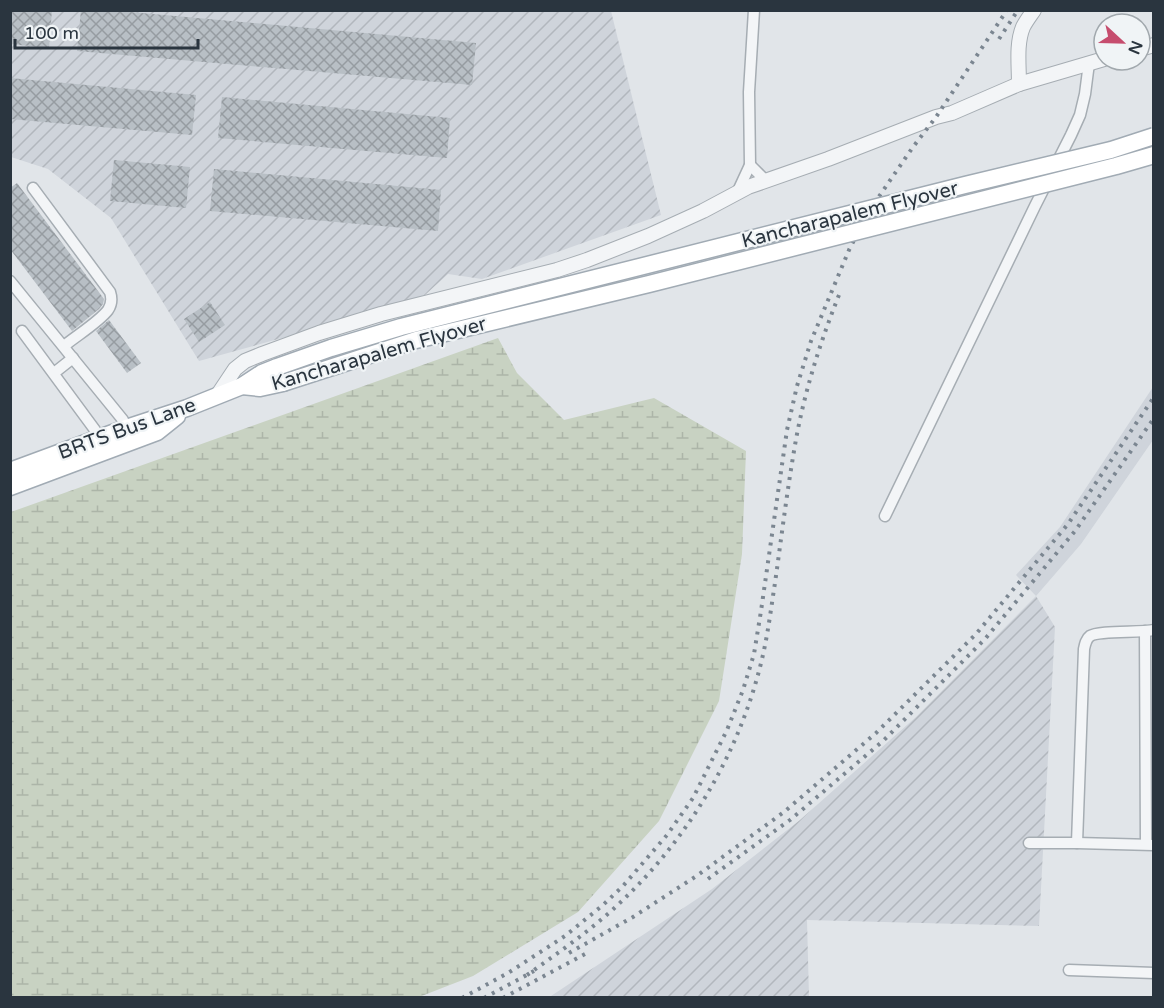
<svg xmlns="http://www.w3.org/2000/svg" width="1164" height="1008" font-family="'Varela Round',sans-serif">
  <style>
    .built { fill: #cfd4db }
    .industrial { fill: url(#industrial-furrows) }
    .wetland { fill: url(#wetland-marsh) }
    .building { fill: url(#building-cross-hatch) }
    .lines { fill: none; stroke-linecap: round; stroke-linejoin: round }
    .minor-casing { stroke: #a6adb3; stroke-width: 13 }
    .tertiary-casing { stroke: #a6adb3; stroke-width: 16 }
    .primary-casing { stroke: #a1abb4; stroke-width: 19 }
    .minor { stroke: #f3f5f7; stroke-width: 10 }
    .tertiary { stroke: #f3f5f7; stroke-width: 14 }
    .primary { stroke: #fff; stroke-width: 16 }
    .rail { stroke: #7b8691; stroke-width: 4; stroke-dasharray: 3 6; stroke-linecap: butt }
    .primary-bridge-casing { stroke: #a1abb4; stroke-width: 19; stroke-linecap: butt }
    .primary-bridge { stroke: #fff; stroke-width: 16 }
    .labels { text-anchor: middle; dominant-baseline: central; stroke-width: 4.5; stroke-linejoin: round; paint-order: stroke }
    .street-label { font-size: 20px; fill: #2a353f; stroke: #f0f4f6 }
  </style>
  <defs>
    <pattern id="industrial-furrows" width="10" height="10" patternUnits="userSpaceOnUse" patternTransform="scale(1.5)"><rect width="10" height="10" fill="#cfd4db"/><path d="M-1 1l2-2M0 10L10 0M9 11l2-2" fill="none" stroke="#b2b7bd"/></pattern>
    <pattern id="wetland-marsh" width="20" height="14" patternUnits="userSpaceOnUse" patternTransform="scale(1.5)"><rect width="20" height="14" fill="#c8d2c2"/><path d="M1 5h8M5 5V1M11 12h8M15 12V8" fill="none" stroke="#acb5a8"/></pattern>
    <pattern id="building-cross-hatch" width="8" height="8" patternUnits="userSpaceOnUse" patternTransform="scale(1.5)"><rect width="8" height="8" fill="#b8bfc5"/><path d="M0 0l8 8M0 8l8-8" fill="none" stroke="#969ca1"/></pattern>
  </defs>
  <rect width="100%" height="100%" fill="#e1e5e9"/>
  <path class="built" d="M 1153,387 L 1153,440 L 1081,544 L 1036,596 L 1016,575 L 1060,527 Z"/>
  <g class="industrial">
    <path d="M 10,11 L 611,11 L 661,215 L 482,279 L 448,274 L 425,295 L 336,323 L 199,361 L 111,218 L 48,169 L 11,157 Z"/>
    <path d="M 1036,596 L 1055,627 L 1039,926 L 807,920 L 809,997 L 548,998 L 712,889 L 800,820 L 916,717 Z"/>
  </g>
  <path class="wetland" d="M 498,338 L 517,373 L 564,420 L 654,398 L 746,451 L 742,554 L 719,701 L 659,821 L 578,912 L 473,976 L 419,997 L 11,997 L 11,512 Z"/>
  <g class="building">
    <path d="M 10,10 L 52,10 L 49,48 L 10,44 Z"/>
    <path d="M 81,10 L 108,10 L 476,43 L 472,85 L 77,51 Z"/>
    <path d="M 10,78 L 196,95 L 192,135 L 10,119 Z"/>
    <path d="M 222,97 L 450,118 L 447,158 L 218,138 Z"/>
    <path d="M 114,160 L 190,167 L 186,208 L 110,201 Z"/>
    <path d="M 214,169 L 441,190 L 438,231 L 210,211 Z"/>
    <path d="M 17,183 L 104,299 L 103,304 L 99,309 L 72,331 L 10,249 L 10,188 Z"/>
    <path d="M 210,302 L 225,325 L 199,342 L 184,319 Z"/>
    <path d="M 109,320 L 141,363 L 127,373 L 96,331 Z"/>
  </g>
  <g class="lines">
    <defs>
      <g id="minor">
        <path d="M 750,165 L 766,181"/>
        <path d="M 33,188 L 110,292 C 112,298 112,304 108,310 C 99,322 76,336 64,346"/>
        <path d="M 738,191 L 750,165 L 749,92 L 754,10"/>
        <path d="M 10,281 L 123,420"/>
        <path d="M 22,331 L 95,430"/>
        <path d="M 54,373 L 73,358"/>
        <path d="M 885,516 L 1035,206 L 1071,135 L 1080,115 L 1085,94 L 1089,63"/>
        <path d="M 1145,631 L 1146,844"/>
        <path d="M 1029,843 L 1077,843 L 1153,845"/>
        <path d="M 1077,843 L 1084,649 C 1085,644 1086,639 1090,636 C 1099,630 1140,633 1154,630"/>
        <path d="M 1069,970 L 1154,973"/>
      </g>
      <g id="tertiary">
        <path d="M 1140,49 L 1154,45"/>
        <path d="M 1019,84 C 1019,65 1016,44 1023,27 C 1026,21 1030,16 1034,10"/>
        <path d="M 217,396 L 235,369 L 245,361 L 262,354 L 319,333 L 381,314 L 557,270 L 587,260 L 648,236 L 703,211 L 748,187 L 828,159 L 936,117 L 952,113 L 1019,84 L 1104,59"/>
      </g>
      <g id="primary">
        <path d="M 242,386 L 260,388 L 283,383"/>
        <path d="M 10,471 L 129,427 L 187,408 L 242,386 L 262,373 L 277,367"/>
        <path d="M 10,487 L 157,432 L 177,416"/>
      </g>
    </defs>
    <use href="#minor" class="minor-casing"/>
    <use href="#tertiary" class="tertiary-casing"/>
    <use href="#primary" class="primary-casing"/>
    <use href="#minor" class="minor"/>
    <use href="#tertiary" class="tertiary"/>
    <use href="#primary" class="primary"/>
    <g class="rail">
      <path d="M 999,39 L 1018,10"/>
      <path d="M 708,879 L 790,820 L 883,741 L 985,639 L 1075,531 L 1154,418"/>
      <path d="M 569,953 L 633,917 L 698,875 L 784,812 L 876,733 L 976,634 L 1068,524 L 1154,397"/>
      <path d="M 527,975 C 555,955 584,935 610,912 C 685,845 739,756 762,659 C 768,634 771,608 775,583 C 782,533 788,483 797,434 C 806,387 821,340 839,295"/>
      <path d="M 462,998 L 508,973 L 565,936 L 603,905 L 623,886 L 667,835 L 693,798 L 727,730 L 743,690 L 754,654 L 761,611 L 787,430 L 797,386 L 811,341 L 849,250 L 869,211 L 913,147 L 936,117 L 1007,10"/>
      <path d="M 484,998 L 534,971"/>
      <path d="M 503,998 L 585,954"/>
    </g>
    <defs>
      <g id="primary-bridge">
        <path d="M 277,367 L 331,348 L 401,327 L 965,185 L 1111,150 L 1154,136"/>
        <path d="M 283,383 L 416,340 L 649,284 L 1116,166 L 1154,155"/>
      </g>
    </defs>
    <use href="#primary-bridge" class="primary-bridge-casing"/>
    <use href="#primary-bridge" class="primary-bridge"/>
  </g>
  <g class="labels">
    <g class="street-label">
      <text transform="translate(850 215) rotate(-14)">Kancharapalem Flyover</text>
      <text transform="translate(379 354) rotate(-16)">Kancharapalem Flyover</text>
      <text transform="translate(127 429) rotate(-20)">BRTS Bus Lane</text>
    </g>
  </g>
  <rect width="1164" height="1008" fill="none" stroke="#2a353f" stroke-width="24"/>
  <g transform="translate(1122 42) rotate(112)"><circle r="28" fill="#f0f4f6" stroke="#a1a8ad" stroke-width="1.5"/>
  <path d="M0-4.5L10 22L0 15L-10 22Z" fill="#c64d6e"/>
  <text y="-9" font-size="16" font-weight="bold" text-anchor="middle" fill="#2a353f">N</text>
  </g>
  <path d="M15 39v9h183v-9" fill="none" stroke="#2a353f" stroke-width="3"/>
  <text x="24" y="39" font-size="18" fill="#2a353f" stroke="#f0f4f6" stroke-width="4.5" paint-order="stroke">100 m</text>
</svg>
